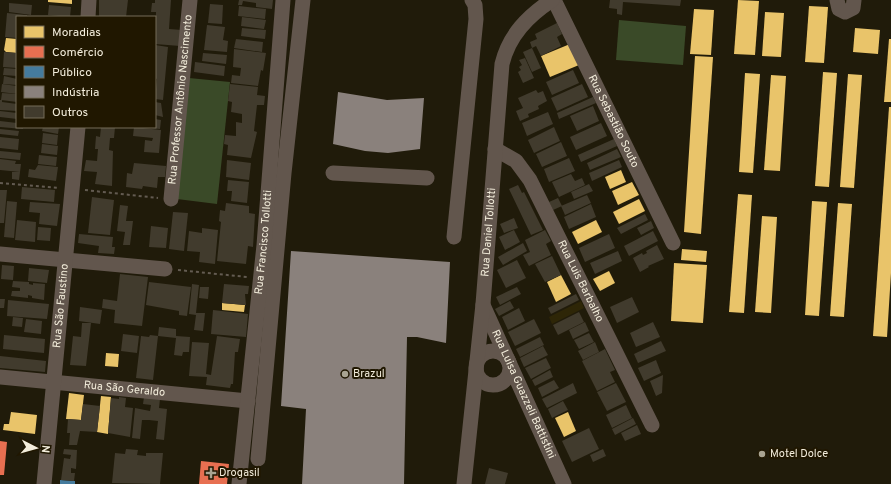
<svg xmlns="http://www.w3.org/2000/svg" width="891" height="484" font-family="Overpass,sans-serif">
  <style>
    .green { fill: #3a4a28 }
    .sand { fill: #2e2607 }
    .homes { fill: #e9c46a }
    .shops { fill: #e76f51 }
    .public { fill: #457b9d }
    .industry { fill: #8a817c }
    .building { fill: #413b2d }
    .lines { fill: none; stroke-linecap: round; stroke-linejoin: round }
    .path { stroke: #635b51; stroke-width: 2; stroke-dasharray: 3 3; stroke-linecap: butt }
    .minor { stroke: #62564d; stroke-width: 15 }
    .poi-dot { fill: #a9a492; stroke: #201700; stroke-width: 1.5 }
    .labels { text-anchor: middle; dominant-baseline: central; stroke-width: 4; stroke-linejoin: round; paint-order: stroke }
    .street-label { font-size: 11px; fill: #f3eddb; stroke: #201700 }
    .poi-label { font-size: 11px; fill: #f3eddb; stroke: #201700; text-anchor: start }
  </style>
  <rect width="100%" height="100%" fill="#201b0a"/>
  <g class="green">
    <path d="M 619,20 L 686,26 L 683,65 L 616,60 Z"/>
    <path d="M 189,78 L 230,82 L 217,204 L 177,199 Z"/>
  </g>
  <path class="sand" d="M 581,301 L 584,308 L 552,324 L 549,317 Z"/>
  <g class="homes">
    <path d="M 48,0 L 72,0 L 72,4 L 48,2 Z"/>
    <path d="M 738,0 L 759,1 L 755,55 L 734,54 Z"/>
    <path d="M 809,6 L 828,7 L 824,63 L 805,62 Z"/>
    <path d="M 694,9 L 714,10 L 711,55 L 690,54 Z"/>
    <path d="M 765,12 L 784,13 L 781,57 L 762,56 Z"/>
    <path d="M 855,28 L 880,30 L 878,54 L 853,52 Z"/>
    <path d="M 6,38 L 17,39 L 17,53 L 6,52 L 4,50 Z"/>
    <path d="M 889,39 L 891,39 L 891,102 L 884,102 Z"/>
    <path d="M 570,44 L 579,65 L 550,77 L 541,56 Z"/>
    <path d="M 695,56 L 713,57 L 701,234 L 684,232 Z"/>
    <path d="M 823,72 L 837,73 L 829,187 L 815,186 Z"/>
    <path d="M 745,73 L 760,74 L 753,173 L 739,172 Z"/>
    <path d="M 848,74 L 862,75 L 854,188 L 840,187 Z"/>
    <path d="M 771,75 L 786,76 L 780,171 L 764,170 Z"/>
    <path d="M 889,107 L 891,107 L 891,273 L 887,337 L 873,336 Z"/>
    <path d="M 621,170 L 626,182 L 610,189 L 605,177 Z"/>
    <path d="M 632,182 L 639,195 L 618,205 L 612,191 Z"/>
    <path d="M 738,194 L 752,195 L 744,313 L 729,312 Z"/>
    <path d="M 639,199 L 645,211 L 619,224 L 613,212 Z"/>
    <path d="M 812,201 L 827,202 L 819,316 L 805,315 Z"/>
    <path d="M 838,203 L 852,204 L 844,317 L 830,316 Z"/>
    <path d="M 762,216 L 777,217 L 771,313 L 755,312 Z"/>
    <path d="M 596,220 L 602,232 L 578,244 L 572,232 Z"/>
    <path d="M 682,249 L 707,251 L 706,262 L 681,260 Z"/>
    <path d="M 674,263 L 707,265 L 703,323 L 671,321 Z"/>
    <path d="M 609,271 L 615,283 L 600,291 L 593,279 Z"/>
    <path d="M 561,275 L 571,294 L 556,302 L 547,282 Z"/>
    <path d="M 222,303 L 245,305 L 244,312 L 222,310 Z"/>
    <path d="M 106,353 L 119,354 L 118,367 L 105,366 Z"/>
    <path d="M 69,393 L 84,395 L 81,420 L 66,419 Z"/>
    <path d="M 101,396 L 111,397 L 108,434 L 97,432 Z"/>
    <path d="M 11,412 L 37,415 L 35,434 L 3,430 L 4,424 L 9,424 Z"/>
    <path d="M 568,412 L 576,431 L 564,437 L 555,418 Z"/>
  </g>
  <g class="shops">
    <path d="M 0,441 L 7,442 L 4,475 L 0,475 Z"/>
    <path d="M 201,461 L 229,464 L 227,484 L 199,484 Z"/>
  </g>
  <path class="public" d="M 60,480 L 75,481 L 75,484 L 60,484 Z"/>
  <g class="industry">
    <path d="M 338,92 L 387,100 L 424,98 L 420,149 L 388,153 L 365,151 L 333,144 Z"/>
    <path d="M 291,251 L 450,262 L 446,343 L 417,337 L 407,337 L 404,484 L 302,484 L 306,409 L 281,406 Z"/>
  </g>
  <g class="building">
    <path d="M 99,0 L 128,0 L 126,17 L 99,17 Z"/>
    <path d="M 155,0 L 171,0 L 169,29 L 182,30 L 180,46 L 155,44 L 156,12 L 151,12 L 152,3 L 155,3 Z"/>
    <path d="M 239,0 L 273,0 L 272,9 L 256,7 L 256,3 L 243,1 L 242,5 L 238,5 Z"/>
    <path d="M 610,0 L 681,0 L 680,6 L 623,2 L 622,15 L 617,14 L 617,9 L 609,8 Z"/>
    <path d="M 9,3 L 32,5 L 31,15 L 9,12 Z"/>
    <path d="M 210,4 L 223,5 L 222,24 L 208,23 Z"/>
    <path d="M 49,5 L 71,7 L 70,17 L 48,15 Z"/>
    <path d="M 239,6 L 266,9 L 265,19 L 238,16 Z"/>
    <path d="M 7,13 L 27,15 L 27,17 L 17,17 L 17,38 L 5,37 Z"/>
    <path d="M 242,17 L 266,20 L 264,29 L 241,26 Z"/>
    <path d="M 557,23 L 562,34 L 557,37 L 561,46 L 541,56 L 536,46 L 532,48 L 530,42 L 537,39 L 535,34 Z"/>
    <path d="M 207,25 L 225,27 L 223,40 L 228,41 L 227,52 L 204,50 Z"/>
    <path d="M 242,28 L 266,30 L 265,39 L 241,36 Z"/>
    <path d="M 236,39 L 263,42 L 262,52 L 234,48 Z"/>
    <path d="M 155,45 L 168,47 L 163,100 L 155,99 L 157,79 L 155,78 Z"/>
    <path d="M 532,48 L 541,68 L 532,72 L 523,52 Z"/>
    <path d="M 234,49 L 266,53 L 263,71 L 261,70 L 258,86 L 231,83 L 232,75 L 240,76 L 241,68 L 233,67 Z"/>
    <path d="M 4,52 L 17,53 L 17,68 L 3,67 Z"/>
    <path d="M 203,53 L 227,55 L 226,64 L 202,61 Z"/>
    <path d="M 525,58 L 534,78 L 523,83 L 518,72 L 521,70 L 519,67 L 522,65 L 519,60 Z"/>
    <path d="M 195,62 L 225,66 L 224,76 L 194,72 Z"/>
    <path d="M 4,68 L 17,69 L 17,76 L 3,75 Z"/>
    <path d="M 573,70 L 579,83 L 552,95 L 546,82 Z"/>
    <path d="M 4,76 L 17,79 L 17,85 L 3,84 Z"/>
    <path d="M 2,84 L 17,86 L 17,94 L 1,92 Z"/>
    <path d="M 230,84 L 258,87 L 257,95 L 265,96 L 264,105 L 257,105 L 254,131 L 257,132 L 251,158 L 227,155 L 228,145 L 224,144 L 225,135 L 236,136 L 236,122 L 242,123 L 242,114 L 231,112 L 232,102 L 228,101 Z"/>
    <path d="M 582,84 L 588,97 L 557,111 L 551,98 Z"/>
    <path d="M 536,90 L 538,93 L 543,91 L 547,101 L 538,106 L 539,109 L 528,114 L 529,117 L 520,121 L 516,111 L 523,108 L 518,98 Z"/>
    <path d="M 2,93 L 17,94 L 17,102 L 1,100 Z"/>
    <path d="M 593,97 L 596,103 L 559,119 L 557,113 Z"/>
    <path d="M 0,100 L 2,100 L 2,102 L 17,104 L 17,111 L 0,110 Z"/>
    <path d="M 155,102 L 161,103 L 163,117 L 155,115 Z"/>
    <path d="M 593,106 L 599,121 L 577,131 L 570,116 Z"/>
    <path d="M 0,111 L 17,113 L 17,119 L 0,117 Z"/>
    <path d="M 548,112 L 553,124 L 527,136 L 522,123 Z"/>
    <path d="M 155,119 L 161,120 L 160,129 L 151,128 L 155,127 Z"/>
    <path d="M 0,121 L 17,123 L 17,127 L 23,127 L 23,129 L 0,127 Z"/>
    <path d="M 601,123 L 607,136 L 576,150 L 570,137 Z"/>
    <path d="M 43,127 L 59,127 L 58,134 L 42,131 Z"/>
    <path d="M 101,127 L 115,127 L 114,138 L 110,138 L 109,150 L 113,151 L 112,186 L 95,184 L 97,172 L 84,171 L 86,160 L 97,161 L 98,149 L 95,149 L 96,136 L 100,137 Z"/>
    <path d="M 134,127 L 161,130 L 159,153 L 144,152 L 145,140 L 152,141 L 153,138 L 133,136 Z"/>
    <path d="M 554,127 L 560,141 L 534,153 L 528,140 Z"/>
    <path d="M 0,129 L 19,131 L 18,136 L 0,134 Z"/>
    <path d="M 43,133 L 58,135 L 57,145 L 42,143 Z"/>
    <path d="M 0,137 L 19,139 L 18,150 L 0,148 Z"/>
    <path d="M 614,139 L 617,146 L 581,162 L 578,155 Z"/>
    <path d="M 561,142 L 567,156 L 542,167 L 536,154 Z"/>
    <path d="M 42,144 L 58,146 L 57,155 L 41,153 Z"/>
    <path d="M 617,149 L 621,157 L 590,170 L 587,163 Z"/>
    <path d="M 0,151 L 21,153 L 20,160 L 0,158 Z"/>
    <path d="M 39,155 L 57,157 L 56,166 L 38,164 Z"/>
    <path d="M 569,158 L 575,171 L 549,182 L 544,169 Z"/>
    <path d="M 0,159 L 16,161 L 15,164 L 21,164 L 20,172 L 0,170 Z"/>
    <path d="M 227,160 L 251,163 L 249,180 L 226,177 Z"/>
    <path d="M 619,160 L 622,167 L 592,181 L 589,173 Z"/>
    <path d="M 134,163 L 166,166 L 165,177 L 158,177 L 157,188 L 143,186 L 142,189 L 126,187 L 127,173 L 132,174 Z"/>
    <path d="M 38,165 L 58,167 L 56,181 L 28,177 L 29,169 L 35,170 Z"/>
    <path d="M 12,172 L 20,172 L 19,180 L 12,179 Z"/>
    <path d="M 571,174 L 575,181 L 582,178 L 585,185 L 559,197 L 552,182 Z"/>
    <path d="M 228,180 L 249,182 L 247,203 L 231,201 L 232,191 L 227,191 Z"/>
    <path d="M 589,184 L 593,191 L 574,199 L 571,192 Z"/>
    <path d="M 518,185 L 522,193 L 524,192 L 543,230 L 531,235 L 509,189 Z"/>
    <path d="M 22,187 L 55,190 L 54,202 L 21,199 Z"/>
    <path d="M 0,190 L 7,190 L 4,223 L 0,223 Z"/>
    <path d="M 587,195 L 591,203 L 565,215 L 561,206 Z"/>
    <path d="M 92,197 L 114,200 L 110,235 L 88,233 Z"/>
    <path d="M 558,198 L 562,206 L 553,210 L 549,202 Z"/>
    <path d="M 7,201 L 17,202 L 14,238 L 4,237 Z"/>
    <path d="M 30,202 L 60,204 L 57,226 L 39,224 L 40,213 L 29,212 Z"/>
    <path d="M 226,203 L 249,206 L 249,213 L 255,214 L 253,247 L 248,246 L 246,264 L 217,261 L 221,222 L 219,221 L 220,210 L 225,211 Z"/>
    <path d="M 591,204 L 596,217 L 569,229 L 564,217 Z"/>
    <path d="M 120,205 L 128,206 L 126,221 L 133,221 L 130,245 L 123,245 L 125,232 L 117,231 Z"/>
    <path d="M 173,212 L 188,213 L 184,251 L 169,249 Z"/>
    <path d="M 645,214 L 648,220 L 621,234 L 617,228 Z"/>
    <path d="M 514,218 L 518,228 L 504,233 L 500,224 Z"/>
    <path d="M 17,220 L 36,222 L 35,242 L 15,240 Z"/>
    <path d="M 651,221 L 654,228 L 641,235 L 637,228 Z"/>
    <path d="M 151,226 L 168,228 L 166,248 L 149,247 Z"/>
    <path d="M 38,227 L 51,228 L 50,241 L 37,240 Z"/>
    <path d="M 202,228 L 218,230 L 215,264 L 199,262 L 200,252 L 187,251 L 189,231 L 202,233 Z"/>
    <path d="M 514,230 L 520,242 L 505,250 L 499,237 Z"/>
    <path d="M 545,230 L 551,241 L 546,244 L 551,255 L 529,266 L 523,255 L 530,252 L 525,240 Z"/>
    <path d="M 653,231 L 658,241 L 629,256 L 624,246 Z"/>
    <path d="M 79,234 L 113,237 L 112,247 L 115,247 L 114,254 L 98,253 L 99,246 L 78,243 Z"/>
    <path d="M 609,234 L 615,248 L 585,262 L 579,248 Z"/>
    <path d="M 523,243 L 527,251 L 503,265 L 498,257 Z"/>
    <path d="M 657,245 L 664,259 L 648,266 L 649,267 L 640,272 L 633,258 L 642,253 L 643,255 L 647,253 L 646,251 Z"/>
    <path d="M 618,251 L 622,261 L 595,274 L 590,263 Z"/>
    <path d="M 552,256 L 561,275 L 545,282 L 535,264 Z"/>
    <path d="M 517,260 L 526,278 L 506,288 L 497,270 Z"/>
    <path d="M 2,265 L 14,266 L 13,280 L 1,279 Z"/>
    <path d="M 29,268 L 49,270 L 47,283 L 28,281 Z"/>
    <path d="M 120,274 L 148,277 L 142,326 L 114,323 L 115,310 L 102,308 L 103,299 L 117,301 Z"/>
    <path d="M 13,281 L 29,282 L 29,284 L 33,285 L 33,283 L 45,284 L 44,300 L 32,298 L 32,296 L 28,295 L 28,298 L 11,296 L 12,291 L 20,291 L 20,288 L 12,287 Z"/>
    <path d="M 149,282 L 191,287 L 187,316 L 179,315 L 179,311 L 146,305 Z"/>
    <path d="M 192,284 L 199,285 L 196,313 L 205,313 L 203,331 L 194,330 L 196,315 L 189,314 Z"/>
    <path d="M 224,284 L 249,286 L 248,294 L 245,294 L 246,305 L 222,303 Z"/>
    <path d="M 200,287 L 209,287 L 208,299 L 199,298 Z"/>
    <path d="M 517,287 L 521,294 L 500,305 L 496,297 Z"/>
    <path d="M 576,294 L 579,300 L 551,314 L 548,308 Z"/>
    <path d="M 632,297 L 639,312 L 617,323 L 610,307 Z"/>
    <path d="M 0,299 L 5,299 L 4,308 L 0,308 Z"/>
    <path d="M 8,300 L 49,304 L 47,319 L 7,316 Z"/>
    <path d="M 510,301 L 514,308 L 499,316 L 495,309 Z"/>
    <path d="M 80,307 L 102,310 L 100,324 L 79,321 Z"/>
    <path d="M 519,308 L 525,321 L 508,330 L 502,317 Z"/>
    <path d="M 213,310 L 248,314 L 246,337 L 211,334 Z"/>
    <path d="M 579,312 L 584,322 L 558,335 L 553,325 Z"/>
    <path d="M 13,317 L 23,318 L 22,327 L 12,326 Z"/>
    <path d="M 26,319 L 42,321 L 41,334 L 24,332 Z"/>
    <path d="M 534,319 L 541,333 L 515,346 L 508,332 Z"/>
    <path d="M 585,322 L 589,331 L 573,339 L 569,330 Z"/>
    <path d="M 653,322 L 660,337 L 636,347 L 630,333 Z"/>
    <path d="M 82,323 L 91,323 L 86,366 L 70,365 L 73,336 L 81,337 Z"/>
    <path d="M 159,327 L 176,329 L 176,336 L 190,337 L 189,352 L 183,352 L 182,356 L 174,355 L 176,338 L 158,336 Z"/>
    <path d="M 589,333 L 594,342 L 579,349 L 574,340 Z"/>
    <path d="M 123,334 L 139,336 L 137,353 L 121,351 Z"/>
    <path d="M 4,335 L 45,339 L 44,353 L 3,349 Z"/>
    <path d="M 150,335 L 158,336 L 153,380 L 136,378 L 141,336 L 149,337 Z"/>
    <path d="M 217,336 L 240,339 L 238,352 L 235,352 L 233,384 L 231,384 L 230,388 L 206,385 L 207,377 L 189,376 L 192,342 L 209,343 L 206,374 L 211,375 Z"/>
    <path d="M 540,337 L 544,345 L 520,357 L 516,349 Z"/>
    <path d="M 661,341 L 666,351 L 638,363 L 634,354 Z"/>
    <path d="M 595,342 L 599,352 L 583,360 L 578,351 Z"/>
    <path d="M 543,346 L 548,355 L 524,367 L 520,358 Z"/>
    <path d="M 605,349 L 615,370 L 610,372 L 615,382 L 597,391 L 582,361 Z"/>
    <path d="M 0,356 L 46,361 L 45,372 L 0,368 Z"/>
    <path d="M 546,358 L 551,368 L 531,379 L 525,368 Z"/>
    <path d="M 656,360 L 661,373 L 644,381 L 638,368 Z"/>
    <path d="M 550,370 L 553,377 L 535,386 L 532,380 Z"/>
    <path d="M 663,375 L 662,393 L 656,396 L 650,381 Z"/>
    <path d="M 554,380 L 559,388 L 542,397 L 538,388 Z"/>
    <path d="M 573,383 L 577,393 L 547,408 L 542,399 Z"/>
    <path d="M 616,383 L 626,402 L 607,411 L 597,392 Z"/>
    <path d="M 119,397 L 126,398 L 125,407 L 133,408 L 130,437 L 108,433 L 111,398 L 119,399 Z"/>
    <path d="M 144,397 L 160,399 L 159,408 L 167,409 L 164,440 L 156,439 L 158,421 L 149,420 L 142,420 L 140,439 L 132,438 L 135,408 L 150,411 L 151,405 L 143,404 Z"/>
    <path d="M 563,401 L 568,410 L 552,418 L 548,409 Z"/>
    <path d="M 83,404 L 100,406 L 97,432 L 80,431 L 77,445 L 69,445 L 70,433 L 67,433 L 68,419 L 81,420 Z"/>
    <path d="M 626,405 L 632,418 L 612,428 L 606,415 Z"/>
    <path d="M 633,418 L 636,424 L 615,435 L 612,429 Z"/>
    <path d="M 637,425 L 641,434 L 625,441 L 621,433 Z"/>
    <path d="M 589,428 L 599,449 L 572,462 L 562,441 Z"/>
    <path d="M 64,449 L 77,450 L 76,469 L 71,468 L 71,473 L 75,473 L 74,481 L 61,480 L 64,458 L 70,459 L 71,455 L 63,454 Z"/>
    <path d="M 126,449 L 138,450 L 137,455 L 146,456 L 146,453 L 163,453 L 160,484 L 112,483 L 115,453 L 125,454 Z"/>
    <path d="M 603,449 L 606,456 L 593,462 L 590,455 Z"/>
    <path d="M 489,468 L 508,473 L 505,484 L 485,484 Z"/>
  </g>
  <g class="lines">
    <g class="path">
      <path d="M 0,183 L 59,188"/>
      <path d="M 85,190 L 158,198"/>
      <path d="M 178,270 L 247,277"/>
    </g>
    <g class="minor">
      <path id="s1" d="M 554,0 L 673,243"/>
      <path d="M 837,0 L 839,9 L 845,12 L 853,8 L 854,0"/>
      <path d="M 88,17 L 89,0"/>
      <path id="s2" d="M 495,149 L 516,161 L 530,180 L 652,425"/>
      <path d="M 333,173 L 427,178"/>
      <path id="s3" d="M 171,199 L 190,0"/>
      <path d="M 454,237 L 476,19 L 475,5 L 472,0"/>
      <path d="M 0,254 L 165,269"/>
      <path id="s4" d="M 483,305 L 564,484"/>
      <circle cx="493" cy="368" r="17"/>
      <path id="s5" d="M 0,377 L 248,401"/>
      <path d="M 258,459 L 284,173 L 303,0"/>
      <path id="s6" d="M 44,484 L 78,127"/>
      <path id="s7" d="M 239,484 L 264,245 L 283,0"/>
      <path id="s8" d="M 464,484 L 483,304 L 502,64 C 509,35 528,16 552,0"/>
    </g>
  </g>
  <g class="poi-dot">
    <circle cx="345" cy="374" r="4"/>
    <circle cx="762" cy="454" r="4"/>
    <path d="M209 467h4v4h4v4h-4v4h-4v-4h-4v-4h4z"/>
  </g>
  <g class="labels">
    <g class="street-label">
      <text stroke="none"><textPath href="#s3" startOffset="100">Rua Professor Antônio Nascimento</textPath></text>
      <text stroke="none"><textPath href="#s1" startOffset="135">Rua Sebastião Souto</textPath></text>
      <text stroke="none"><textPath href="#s8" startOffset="253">Rua Daniel Tollotti</textPath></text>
      <text stroke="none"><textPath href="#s7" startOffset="243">Rua Francisco Tollotti</textPath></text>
      <text stroke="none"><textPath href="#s2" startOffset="161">Rua Luis Barbalho</textPath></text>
      <text stroke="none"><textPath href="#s6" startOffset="179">Rua São Faustino</textPath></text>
      <text stroke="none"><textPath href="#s5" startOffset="125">Rua São Geraldo</textPath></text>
      <text stroke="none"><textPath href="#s4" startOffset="98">Rua Luisa Guazzeli Battistini</textPath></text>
    </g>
    <g class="poi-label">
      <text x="353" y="374">Brazul</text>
      <text x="770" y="454">Motel Dolce</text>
      <text x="219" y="473">Drogasil</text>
    </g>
  </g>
  <rect x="16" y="16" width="140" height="112" fill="#201700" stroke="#746d58"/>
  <rect x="24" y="26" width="20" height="12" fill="#e9c46a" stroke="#746d58"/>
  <text x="52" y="36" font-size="12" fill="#f3eddb">Moradias</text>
  <rect x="24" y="46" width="20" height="12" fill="#e76f51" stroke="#746d58"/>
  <text x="52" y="56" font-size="12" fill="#f3eddb">Comércio</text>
  <rect x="24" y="66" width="20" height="12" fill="#457b9d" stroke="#746d58"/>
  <text x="52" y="76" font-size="12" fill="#f3eddb">Público</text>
  <rect x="24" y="86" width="20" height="12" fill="#8a817c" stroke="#746d58"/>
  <text x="52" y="96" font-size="12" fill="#f3eddb">Indústria</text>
  <rect x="24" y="106" width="20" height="12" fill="#413b2d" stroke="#746d58"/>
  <text x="52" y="116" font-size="12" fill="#f3eddb">Outros</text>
  <g transform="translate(36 448) rotate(96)" stroke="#201700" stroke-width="3" paint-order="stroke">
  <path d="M0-3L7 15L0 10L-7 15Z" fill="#f3eddb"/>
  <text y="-6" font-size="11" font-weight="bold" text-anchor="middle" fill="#f3eddb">N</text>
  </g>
</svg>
